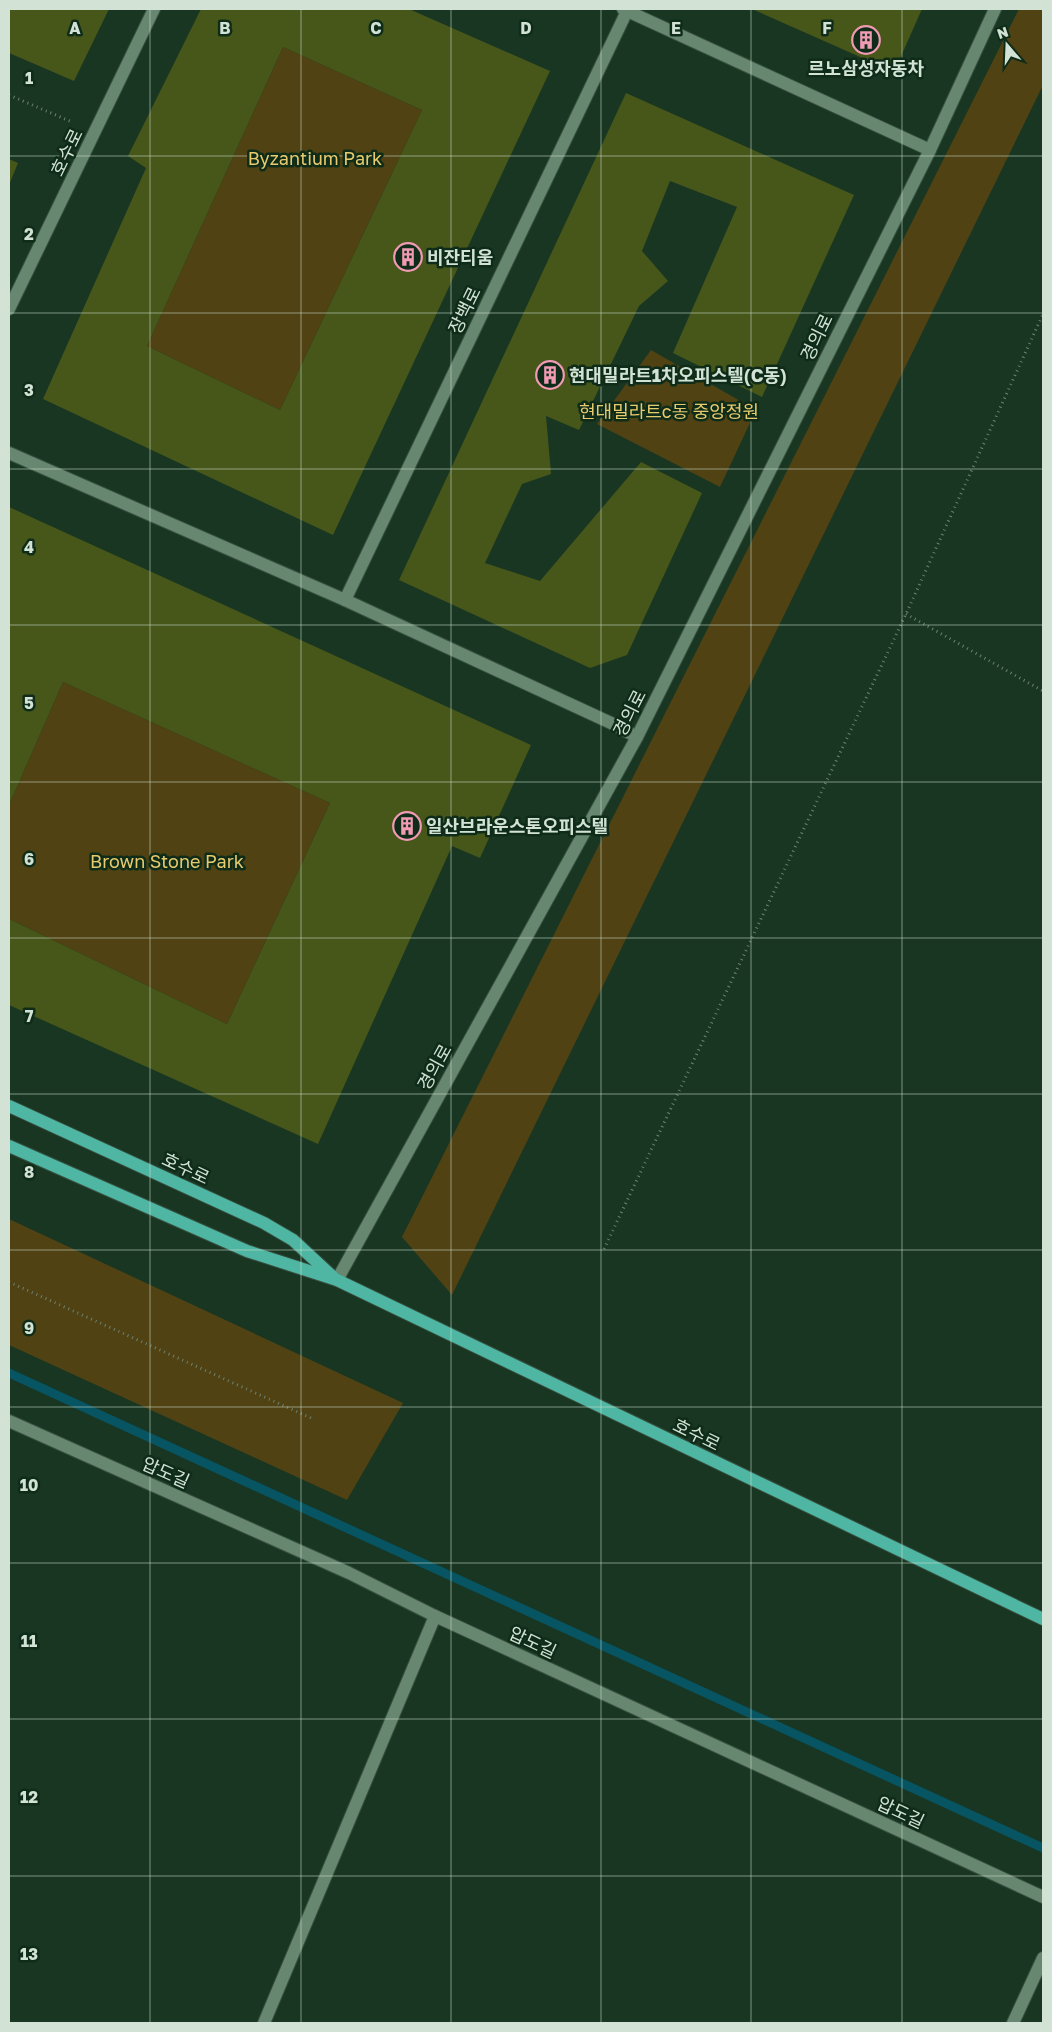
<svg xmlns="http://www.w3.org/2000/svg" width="1052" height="2032" font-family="'Golos Text','Noto Sans KR',sans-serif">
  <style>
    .green { fill: #504213 }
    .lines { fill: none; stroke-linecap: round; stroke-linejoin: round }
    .stream { stroke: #075462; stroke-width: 9 }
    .building { fill: #475619; fill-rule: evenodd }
    .minor-casing { stroke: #375040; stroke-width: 14 }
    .major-casing { stroke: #375040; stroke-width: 14 }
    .path { stroke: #6b8272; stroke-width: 3; stroke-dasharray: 1 4; stroke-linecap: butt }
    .minor { stroke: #688770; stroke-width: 12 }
    .major { stroke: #4eb6a2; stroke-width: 12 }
    .grid { fill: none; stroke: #d2e3d6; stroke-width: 1; stroke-opacity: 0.55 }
    .labels { text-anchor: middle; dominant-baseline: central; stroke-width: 5; stroke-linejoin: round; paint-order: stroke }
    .poi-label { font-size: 18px; font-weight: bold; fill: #d2e3d6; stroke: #0f2c19; text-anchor: start }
    .street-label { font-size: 18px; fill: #d2e3d6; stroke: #0f2c19 }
    .park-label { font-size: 18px; fill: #e8ca6e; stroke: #0f2c19 }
    .grid-label { font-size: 16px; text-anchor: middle; font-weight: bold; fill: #d2e3d6; stroke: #0f2c19; stroke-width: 5; stroke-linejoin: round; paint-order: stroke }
  </style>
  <rect width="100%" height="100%" fill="#193623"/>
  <g class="green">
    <path d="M 1019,9 L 1043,9 L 1043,85 L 452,1295 L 402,1237 Z"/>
    <path d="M 283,47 L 422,110 L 280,410 L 147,346 Z"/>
    <path d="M 651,350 L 756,410 L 720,487 L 597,424 Z"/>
    <path d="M 63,682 L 330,803 L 227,1024 L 9,919 L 9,805 Z"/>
    <path d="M 9,1219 L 403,1403 L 347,1500 L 9,1345 Z"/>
  </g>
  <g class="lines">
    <path class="stream" d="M 9,1373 L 1043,1848"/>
  </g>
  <g class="building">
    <path d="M 9,9 L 109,9 L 74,81 L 9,53 Z"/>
    <path d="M 201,9 L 409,9 L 550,71 L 333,535 L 43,399 L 146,168 L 128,156 ZM 283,47 L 422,110 L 280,410 L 147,346 Z"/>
    <path d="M 752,9 L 922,9 L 894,72 Z"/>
    <path d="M 626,93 L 854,195 L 762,397 L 673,353 L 737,207 L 670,181 L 642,251 L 668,281 L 639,306 L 579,430 L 546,416 L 551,474 L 522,484 L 485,563 L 540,581 L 641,462 L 702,493 L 627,655 L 590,668 L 399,580 Z"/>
    <path d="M 9,159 L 18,163 L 9,185 Z"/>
    <path d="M 9,507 L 531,745 L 480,858 L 452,846 L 318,1144 L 9,1005 L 9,919 L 227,1024 L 330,803 L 63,682 L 9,805 Z"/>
  </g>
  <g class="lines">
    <defs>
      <g id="minor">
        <path d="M 623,9 L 930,150"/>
        <path d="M 9,309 L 154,9"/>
        <path d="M 9,453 L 345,600 L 611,723 L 637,737"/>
        <path d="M 345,600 L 628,9"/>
        <path d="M 337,1280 L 637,737 L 930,150 L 995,9"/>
        <path d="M 9,1421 L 349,1573 L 435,1616 L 1043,1897"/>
        <path d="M 264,2023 L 435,1616"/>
        <path d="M 1013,2023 L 1043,1958"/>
      </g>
      <g id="major">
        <path d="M 9,1106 L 264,1223 L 293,1240 L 333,1277"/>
        <path d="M 9,1146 L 247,1251 L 337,1280 L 1043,1619"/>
      </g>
    </defs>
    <use href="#minor" class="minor-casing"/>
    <use href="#major" class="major-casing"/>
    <g class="path">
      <path d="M 9,95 L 72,122"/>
      <path d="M 906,614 L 1043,691"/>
      <path d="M 604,1249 L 906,614 L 1043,314"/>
      <path d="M 9,1282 L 311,1418"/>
    </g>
    <use href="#minor" class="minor"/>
    <use href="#major" class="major"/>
  </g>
  <path class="grid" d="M 150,9 L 150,2023M 301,9 L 301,2023M 451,9 L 451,2023M 601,9 L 601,2023M 751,9 L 751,2023M 902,9 L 902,2023M 9,156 L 1043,156M 9,313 L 1043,313M 9,469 L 1043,469M 9,625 L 1043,625M 9,782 L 1043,782M 9,938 L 1043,938M 9,1094 L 1043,1094M 9,1250 L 1043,1250M 9,1407 L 1043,1407M 9,1563 L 1043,1563M 9,1719 L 1043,1719M 9,1876 L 1043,1876"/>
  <defs>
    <symbol id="building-ring" viewBox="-11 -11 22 22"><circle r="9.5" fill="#0f2c19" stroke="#f19ab4" stroke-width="1.5"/><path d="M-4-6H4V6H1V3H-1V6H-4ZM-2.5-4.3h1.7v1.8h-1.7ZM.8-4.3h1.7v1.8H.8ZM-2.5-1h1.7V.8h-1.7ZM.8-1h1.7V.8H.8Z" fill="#f19ab4"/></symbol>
  </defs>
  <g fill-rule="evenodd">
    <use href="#building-ring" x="850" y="24" width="32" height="32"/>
    <use href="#building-ring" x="392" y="241" width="32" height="32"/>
    <use href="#building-ring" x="534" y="359" width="32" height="32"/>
    <use href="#building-ring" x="391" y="810" width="32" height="32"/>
  </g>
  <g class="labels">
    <g class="poi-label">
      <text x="866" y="68" text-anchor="middle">르노삼성자동차</text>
      <text x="427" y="257">비잔티움</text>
      <text x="569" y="375">현대밀라트1차오피스텔(C동)</text>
      <text x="426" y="826">일산브라운스톤오피스텔</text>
    </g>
    <g class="street-label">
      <text transform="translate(66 152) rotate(-64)">호수로</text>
      <text transform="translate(464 310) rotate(-64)">장백로</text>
      <text transform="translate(816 337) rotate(-64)">경의로</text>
      <text transform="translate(629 713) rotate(-63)">경의로</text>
      <text transform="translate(434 1067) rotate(-61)">경의로</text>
      <text transform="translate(186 1168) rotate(25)">호수로</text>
      <text transform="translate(697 1434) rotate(26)">호수로</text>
      <text transform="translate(166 1472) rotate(24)">압도길</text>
      <text transform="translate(533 1642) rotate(25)">압도길</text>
      <text transform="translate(901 1812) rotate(25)">압도길</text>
    </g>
    <g class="park-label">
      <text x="315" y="158">Byzantium Park</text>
      <text x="669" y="411">현대밀라트c동 중앙정원</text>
      <text x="167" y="861">Brown Stone Park</text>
    </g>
  </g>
  <g class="grid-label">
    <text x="75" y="34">A</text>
    <text x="225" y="34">B</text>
    <text x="376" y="34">C</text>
    <text x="526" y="34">D</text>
    <text x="676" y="34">E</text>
    <text x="827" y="34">F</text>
    <text x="29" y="84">1</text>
    <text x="29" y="240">2</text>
    <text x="29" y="396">3</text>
    <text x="29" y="553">4</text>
    <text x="29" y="709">5</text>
    <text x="29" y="865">6</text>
    <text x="29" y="1022">7</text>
    <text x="29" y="1178">8</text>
    <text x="29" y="1334">9</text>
    <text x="29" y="1491">10</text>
    <text x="29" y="1647">11</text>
    <text x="29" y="1803">12</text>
    <text x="29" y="1960">13</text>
  </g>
  <rect width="1052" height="2032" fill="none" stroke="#d2e3d6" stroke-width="20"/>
  <g transform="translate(1007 45) rotate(341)" stroke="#0f2c19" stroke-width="4" paint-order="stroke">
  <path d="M0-4L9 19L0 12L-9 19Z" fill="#d2e3d6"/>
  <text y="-8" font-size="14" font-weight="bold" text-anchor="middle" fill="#d2e3d6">N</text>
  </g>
</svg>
